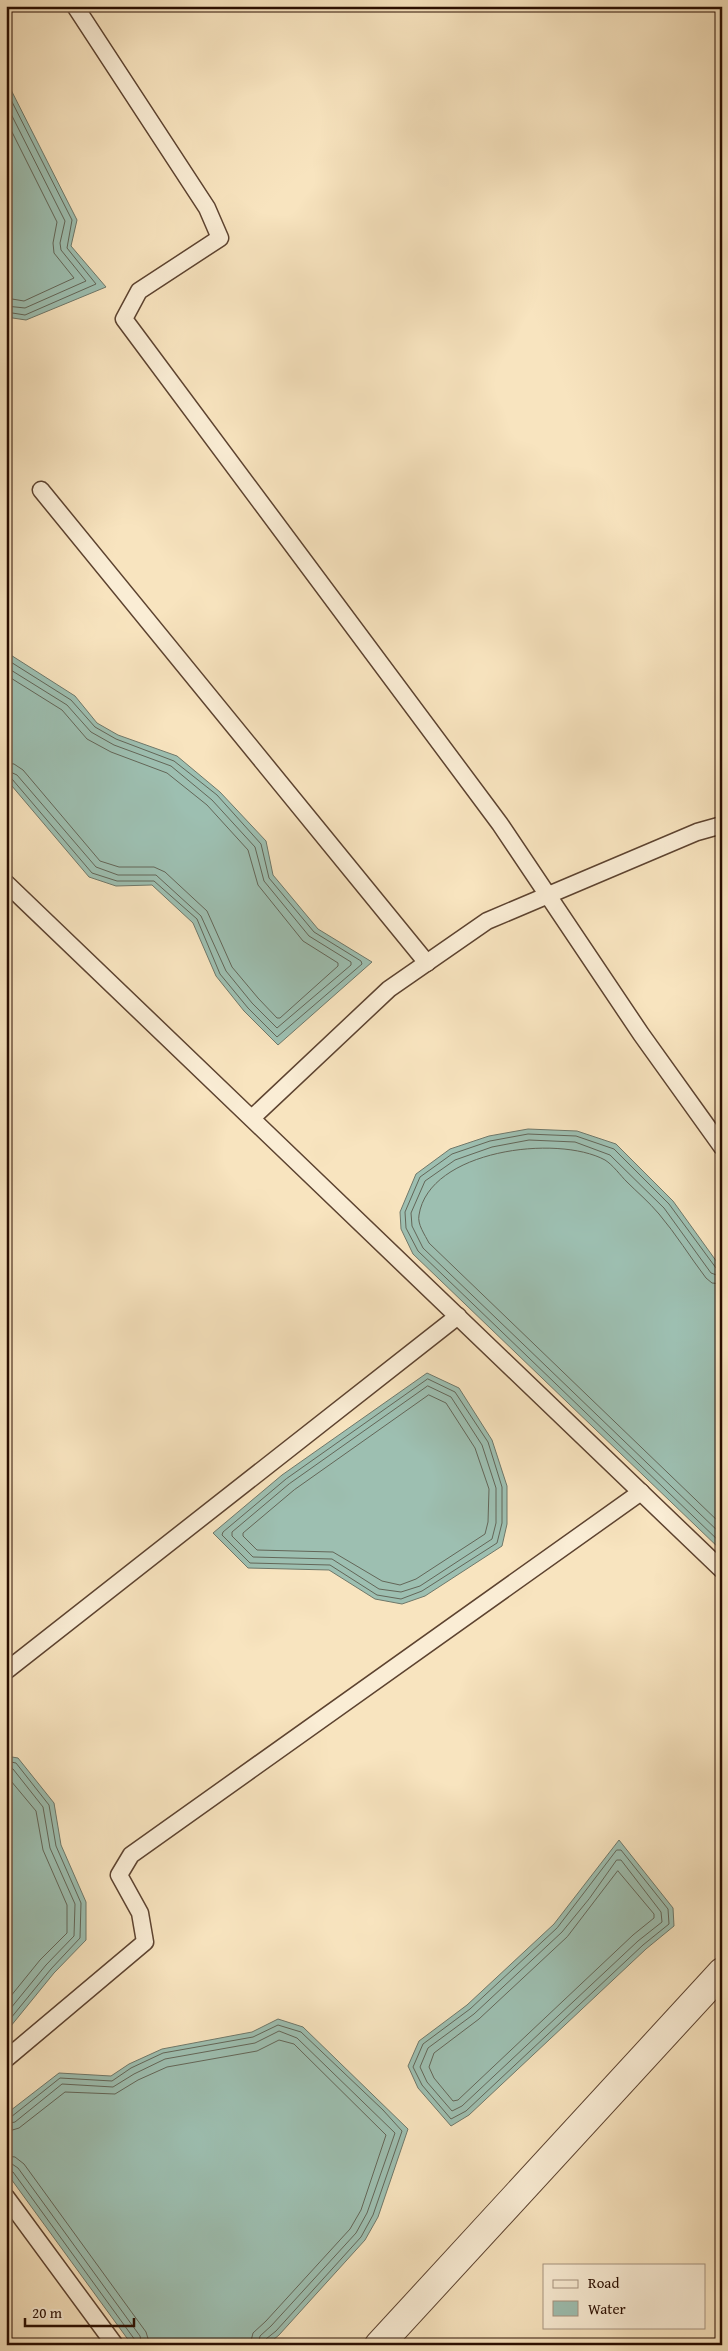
<svg xmlns="http://www.w3.org/2000/svg" width="728" height="2351" font-family="'Gentium Book Plus',serif">
  <style>
    .water { fill: #9dbfb1; stroke: #6f786a }
    .lines { fill: none; stroke-linecap: round; stroke-linejoin: round }
    .shore { stroke: #636658; stroke-width: 1 }
    .lane-casing { stroke: #5d4330; stroke-width: 19 }
    .street-casing { stroke: #5d4330; stroke-width: 30 }
    .lane { stroke: #faedd5; stroke-width: 16 }
    .street { stroke: #faedd5; stroke-width: 28 }
  </style>
  <rect width="100%" height="100%" fill="#f8e4bf"/>
  <filter id="stains"><feTurbulence type="fractalNoise" baseFrequency=".004" numOctaves="4"/><feColorMatrix values="0 0 0 0 .2 0 0 0 0 .09 0 0 0 0 .02 0 0 0 .5 -.17"/></filter>
  <radialGradient id="worn" r=".72"><stop offset=".6" stop-color="#630" stop-opacity="0"/><stop offset="1" stop-color="#630" stop-opacity=".3"/></radialGradient>
  <g class="water">
    <path d="M 6,80 L 77,220 L 71,246 L 106,287 L 26,320 L 6,317 Z"/>
    <path d="M 6,652 L 75,696 L 97,723 L 118,735 L 177,756 L 220,792 L 266,841 L 273,875 L 318,929 L 372,962 L 278,1045 L 244,1011 L 216,976 L 193,923 L 152,885 L 116,886 L 89,877 L 6,779 Z"/>
    <path d="M 528,1129 L 577,1131 L 616,1144 L 673,1201 L 722,1269 L 722,1551 L 413,1254 L 401,1229 L 400,1212 L 416,1174 L 450,1149 L 489,1136 Z"/>
    <path d="M 427,1373 L 459,1388 L 492,1440 L 507,1486 L 507,1524 L 502,1546 L 425,1596 L 402,1604 L 375,1599 L 329,1570 L 248,1568 L 213,1533 L 282,1475 Z"/>
    <path d="M 6,1756 L 18,1758 L 54,1803 L 61,1845 L 86,1902 L 86,1940 L 54,1973 L 6,2032 Z"/>
    <path d="M 619,1840 L 673,1908 L 674,1926 L 646,1949 L 469,2115 L 451,2126 L 418,2088 L 408,2066 L 419,2041 L 467,2005 L 554,1924 Z"/>
    <path d="M 278,2019 L 303,2027 L 408,2129 L 378,2217 L 365,2240 L 279,2335 L 267,2345 L 132,2345 L 6,2172 L 6,2114 L 59,2073 L 111,2076 L 129,2064 L 162,2049 L 252,2032 Z"/>
  </g>
  <g class="lines">
    <g class="shore">
      <path d="M 6,90 L 72,220 L 67,248 L 96,284 L 25,315 L 6,312"/>
      <path d="M 6,104 L 65,221 L 60,243 L 61,250 L 86,281 L 25,308 L 6,306"/>
      <path d="M 6,120 L 57,222 L 53,243 L 54,253 L 74,278 L 24,301 L 6,298"/>
      <path d="M 6,659 L 71,700 L 95,727 L 116,739 L 174,761 L 217,795 L 261,844 L 269,878 L 314,932 L 361,961 L 362,964 L 277,1037 L 248,1008 L 220,974 L 197,919 L 154,881 L 117,881 L 92,873 L 12,779 L 6,777"/>
      <path d="M 6,667 L 67,705 L 91,732 L 114,745 L 171,766 L 212,800 L 255,847 L 264,881 L 309,936 L 351,962 L 351,965 L 277,1028 L 252,1003 L 226,971 L 201,916 L 156,875 L 118,875 L 96,867 L 17,775 L 6,770"/>
      <path d="M 6,675 L 62,710 L 87,739 L 111,752 L 167,773 L 207,805 L 248,850 L 258,885 L 303,941 L 338,963 L 338,966 L 280,1018 L 277,1018 L 258,998 L 232,967 L 207,911 L 165,872 L 154,867 L 119,867 L 100,861 L 23,770 L 14,764 L 6,763"/>
      <path d="M 722,1271 L 716,1268 L 669,1204 L 614,1149 L 576,1136 L 528,1134 L 490,1141 L 452,1154 L 420,1177 L 405,1212 L 406,1228 L 418,1251 L 722,1544"/>
      <path d="M 722,1277 L 711,1273 L 664,1208 L 610,1155 L 575,1142 L 529,1140 L 492,1147 L 455,1160 L 425,1181 L 411,1213 L 412,1226 L 423,1248 L 722,1535"/>
      <path d="M 722,1284 L 712,1283 L 706,1278 C 690,1257 676,1234 659,1214 C 649,1202 637,1192 627,1182 C 620,1175 613,1165 605,1160 C 557,1134 429,1150 419,1215 C 417,1224 425,1235 429,1243 L 722,1525"/>
      <path d="M 428,1379 L 455,1392 L 488,1442 L 502,1487 L 502,1523 L 497,1543 L 422,1591 L 401,1599 L 377,1595 L 330,1565 L 250,1563 L 222,1535 L 223,1532 L 286,1479 Z"/>
      <path d="M 428,1386 L 451,1397 L 482,1445 L 496,1488 L 496,1523 L 492,1539 L 420,1586 L 401,1592 L 379,1589 L 332,1559 L 253,1557 L 232,1536 L 232,1532 L 289,1484 Z"/>
      <path d="M 429,1395 L 446,1403 L 475,1448 L 489,1489 L 488,1522 L 485,1534 L 416,1579 L 400,1585 L 382,1581 L 333,1552 L 257,1550 L 243,1536 L 243,1533 L 294,1490 Z"/>
      <path d="M 6,1761 L 16,1763 L 49,1805 L 56,1846 L 81,1903 L 80,1938 L 51,1969 L 6,2024"/>
      <path d="M 6,1767 L 13,1769 L 43,1807 L 50,1848 L 75,1904 L 74,1936 L 46,1965 L 6,2014"/>
      <path d="M 6,1775 L 36,1811 L 43,1850 L 67,1905 L 67,1933 L 40,1960 L 6,2002"/>
      <path d="M 617,1850 L 621,1850 L 668,1909 L 669,1924 L 643,1945 L 466,2111 L 451,2119 L 422,2085 L 413,2067 L 423,2044 L 470,2009 L 557,1928 Z"/>
      <path d="M 617,1860 L 621,1860 L 661,1912 L 662,1922 L 638,1941 L 462,2106 L 452,2111 L 427,2082 L 420,2067 L 428,2048 L 474,2014 L 562,1932 L 589,1899 Z"/>
      <path d="M 618,1871 L 654,1914 L 654,1918 L 633,1935 L 458,2100 L 453,2101 L 434,2078 L 429,2067 L 434,2053 L 479,2019 L 567,1937 Z"/>
      <path d="M 6,2118 L 11,2117 L 60,2078 L 112,2081 L 131,2068 L 163,2053 L 253,2037 L 278,2025 L 301,2032 L 383,2110 L 402,2131 L 373,2215 L 361,2237 L 276,2331 L 266,2339 L 264,2345"/>
      <path d="M 6,2124 L 15,2122 L 62,2084 L 113,2087 L 134,2074 L 165,2059 L 255,2043 L 279,2031 L 297,2038 L 395,2133 L 367,2213 L 356,2233 L 271,2326 L 260,2336 L 258,2345"/>
      <path d="M 6,2132 L 19,2128 L 65,2092 L 115,2094 L 138,2080 L 167,2067 L 257,2051 L 279,2040 L 294,2044 L 386,2135 L 361,2210 L 350,2229 L 266,2321 L 253,2333 L 250,2345"/>
      <path d="M 6,2156 L 15,2157 L 24,2164 L 146,2332 L 150,2345"/>
      <path d="M 6,2163 L 12,2164 L 18,2168 L 140,2336 L 142,2345"/>
      <path d="M 6,2170 L 13,2172 L 135,2340 L 136,2345"/>
    </g>
    <defs>
      <g id="lane">
        <path d="M 75,6 L 207,208 L 220,238 L 139,291 L 124,319 L 500,824 L 641,1034 L 722,1147"/>
        <path d="M 41,490 L 427,963"/>
        <path d="M 6,883 L 722,1570"/>
        <path d="M 252,1118 L 389,989 L 487,921 L 697,832 L 722,825"/>
        <path d="M 6,1671 L 458,1316"/>
        <path d="M 6,2059 L 145,1942 L 140,1913 L 119,1875 L 131,1855 L 641,1492"/>
        <path d="M 6,2197 L 115,2345"/>
      </g>
      <path id="street" d="M 379,2345 L 722,1972"/>
    </defs>
    <use href="#lane" class="lane-casing"/>
    <use href="#street" class="street-casing"/>
    <use href="#lane" class="lane"/>
    <use href="#street" class="street"/>
  </g>
  <rect width="728" height="2351" fill="none" stroke="#f8e4bf" stroke-width="25"/>
  <rect x="8" y="8" width="713" height="2336" fill="none" stroke="#290d00" stroke-width="2.5"/>
  <rect x="12" y="12" width="703" height="2326" fill="none" stroke="#290d00"/>
  <rect x="543" y="2264" width="162" height="65" fill="#faedd5" stroke="#a69380"/>
  <rect x="553" y="2280" width="25" height="8" fill="#faedd5" stroke="#a69380"/>
  <text x="588" y="2288" font-size="15" fill="#290d00">Road</text>
  <rect x="553" y="2301" width="25" height="15" fill="#9dbfb1" stroke="#a69380"/>
  <text x="588" y="2314" font-size="15" fill="#290d00">Water</text>
  <path d="M25 2318v8h109v-8" fill="none" stroke="#290d00" stroke-width="2.5"/>
  <text x="32" y="2318" font-size="15" fill="#290d00" stroke="#faedd5" stroke-width="4" paint-order="stroke">20 m</text>
  <rect width="100%" height="100%" filter="url(#stains)"/>
  <rect width="100%" height="100%" fill="url(#worn)"/>
</svg>
